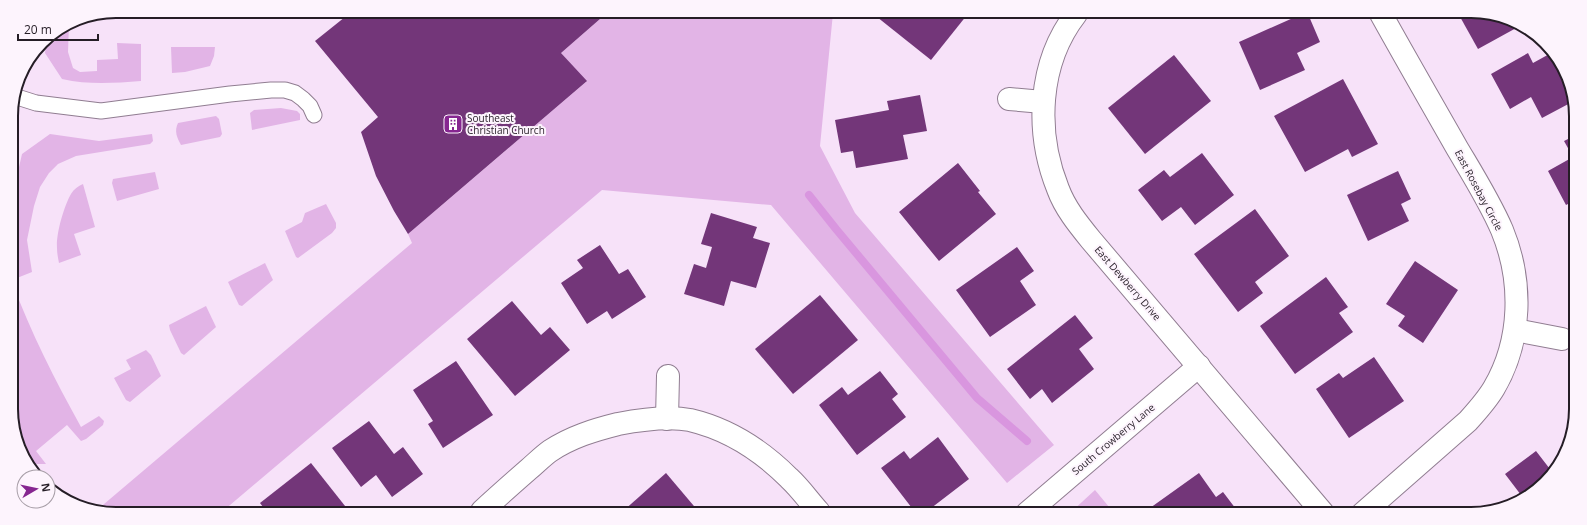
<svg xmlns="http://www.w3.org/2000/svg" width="1587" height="525" font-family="'Open Sans',sans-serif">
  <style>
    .green { fill: #e2b4e6 }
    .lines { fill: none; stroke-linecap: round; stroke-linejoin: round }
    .stream { stroke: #d996df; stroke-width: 8 }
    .building { fill: #733679 }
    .service-casing { stroke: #907d91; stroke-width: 17 }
    .minor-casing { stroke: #907d91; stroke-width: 24 }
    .service { stroke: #fff; stroke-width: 15 }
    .minor { stroke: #fff; stroke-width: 22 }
    .labels { text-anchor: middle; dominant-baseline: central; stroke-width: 4; stroke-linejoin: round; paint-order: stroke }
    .poi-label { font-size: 10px; fill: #251d26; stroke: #fdf4fd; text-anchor: start }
    .street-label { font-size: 10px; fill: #251d26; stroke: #fdf4fd }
    .rim { fill: none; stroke: #251d26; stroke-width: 2 }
  </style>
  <rect width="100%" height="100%" fill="#f7e2f9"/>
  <g class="green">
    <path d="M 608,12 L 833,13 L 820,146 L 855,213 L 1054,445 L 1007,483 L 771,205 L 602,190 L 223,511 L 97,510 L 412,243 L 408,234 L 586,82 L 561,53 Z"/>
    <path d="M 69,24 L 68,52 L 73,68 L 80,72 L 97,71 L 97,60 L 118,59 L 117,43 L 141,44 L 141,81 C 114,83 89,85 62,79 L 45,53 L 47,38 Z"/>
    <path d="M 171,47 L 215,47 L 214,56 L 210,66 L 185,72 L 172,73 Z"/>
    <path d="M 281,108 L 297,111 L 300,114 L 300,120 L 252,130 L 250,113 L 254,110 Z"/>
    <path d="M 216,116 L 219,119 L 222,134 L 220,137 L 181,145 C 177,138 174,131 178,123 Z"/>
    <path d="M 50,134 L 99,141 L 152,134 L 153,141 L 150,144 L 76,156 L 58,164 L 49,173 L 40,187 L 34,206 L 27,240 L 32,272 L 12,280 L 12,198 L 22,154 Z"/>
    <path d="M 155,172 L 159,189 L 117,201 L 112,183 L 113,179 Z"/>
    <path d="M 83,184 L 95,227 L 74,234 L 81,255 L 59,263 C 58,258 57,253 57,248 C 56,234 64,206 71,194 C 74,189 78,186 83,184 Z"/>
    <path d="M 326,204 L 336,223 L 336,228 L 332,233 L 298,258 L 296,257 L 285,231 L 302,222 L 305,213 Z"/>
    <path d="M 265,263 L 273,280 L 242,306 L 239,305 L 228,282 Z"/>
    <path d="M 12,282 C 31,333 55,380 81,427 L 99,416 L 104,421 L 103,425 L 86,439 L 81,441 L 67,425 L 36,451 L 46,464 L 30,464 L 13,429 Z"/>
    <path d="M 206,306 L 216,327 L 184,355 L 181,353 L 170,330 L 169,325 Z"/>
    <path d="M 146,350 L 151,355 L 161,376 L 130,402 L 126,400 L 114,378 L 131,369 L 126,360 Z"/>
    <path d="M 1095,490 L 1114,513 L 1070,513 Z"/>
  </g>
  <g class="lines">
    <path class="stream" d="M 809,195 L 836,229 L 977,398 L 1027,441"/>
  </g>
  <g class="building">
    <path d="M 340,12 L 608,12 L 561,53 L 587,81 L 408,234 L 394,211 L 376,176 L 361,132 L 378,117 L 315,41 L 345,17 Z"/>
    <path d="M 872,13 L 964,13 L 967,15 L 931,60 Z"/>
    <path d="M 1302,14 L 1308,14 L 1320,42 L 1297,53 L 1305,70 L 1260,90 L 1239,42 Z"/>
    <path d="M 1459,15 L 1499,15 L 1518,27 L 1478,49 Z"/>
    <path d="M 1553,52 L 1574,96 L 1574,101 L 1542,118 L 1531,97 L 1510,109 L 1491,74 L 1528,53 L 1533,63 Z"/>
    <path d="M 1174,55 L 1211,101 L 1145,154 L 1108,108 Z"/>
    <path d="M 1343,79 L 1378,144 L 1352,157 L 1348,149 L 1305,172 L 1274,116 Z"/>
    <path d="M 920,95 L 927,131 L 903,135 L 908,159 L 856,168 L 853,151 L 841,153 L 835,120 L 889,110 L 887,101 Z"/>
    <path d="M 1574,136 L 1574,201 L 1566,205 L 1548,171 L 1573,157 L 1564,141 Z"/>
    <path d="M 1202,153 L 1234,195 L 1195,225 L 1181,207 L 1162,221 L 1138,190 L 1164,170 L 1170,177 Z"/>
    <path d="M 958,163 L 980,191 L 978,192 L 996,214 L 939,261 L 899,212 Z"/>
    <path d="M 1398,171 L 1411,199 L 1401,204 L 1409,221 L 1368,241 L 1347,195 Z"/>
    <path d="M 1255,209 L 1289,256 L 1255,282 L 1263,293 L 1238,312 L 1194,254 Z"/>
    <path d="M 711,213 L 757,227 L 753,238 L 770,243 L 756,288 L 731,281 L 724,306 L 684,294 L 694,264 L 706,268 L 712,247 L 701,244 Z"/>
    <path d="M 600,245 L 619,274 L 628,269 L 646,297 L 612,319 L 607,311 L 587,324 L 561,283 L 583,268 L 577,260 Z"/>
    <path d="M 1017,247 L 1034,271 L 1020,281 L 1036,305 L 990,337 L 956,290 Z"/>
    <path d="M 1415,261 L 1458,290 L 1423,343 L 1398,326 L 1405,316 L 1386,304 Z"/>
    <path d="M 1326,277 L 1348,307 L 1339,313 L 1353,332 L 1295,374 L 1260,326 Z"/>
    <path d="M 820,295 L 858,340 L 793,394 L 755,349 Z"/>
    <path d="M 512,301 L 541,335 L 550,327 L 570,350 L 515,396 L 467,339 Z"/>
    <path d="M 1075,315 L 1093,338 L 1079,349 L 1094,369 L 1052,403 L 1042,389 L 1030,399 L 1007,369 Z"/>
    <path d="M 1374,357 L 1404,401 L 1349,438 L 1316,389 L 1339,373 L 1343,378 Z"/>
    <path d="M 456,361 L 493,415 L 443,448 L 428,424 L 433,421 L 413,390 Z"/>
    <path d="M 880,371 L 898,394 L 892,399 L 906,417 L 857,455 L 819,405 L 842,387 L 848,395 Z"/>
    <path d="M 369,421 L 394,454 L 403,447 L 423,474 L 392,497 L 376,475 L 361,487 L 332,448 Z"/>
    <path d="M 938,437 L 969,479 L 926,512 L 915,512 L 881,468 L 904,451 L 910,459 Z"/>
    <path d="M 1536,451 L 1553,473 L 1535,492 L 1516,499 L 1521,495 L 1505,474 Z"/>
    <path d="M 311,463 L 349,511 L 266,511 L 260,503 Z"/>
    <path d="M 666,473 L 699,512 L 622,512 Z"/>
    <path d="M 1199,473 L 1216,497 L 1223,492 L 1239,513 L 1143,513 Z"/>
  </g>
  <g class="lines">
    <defs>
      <path id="service" d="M 14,96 L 36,103 L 101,111 L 230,94 L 271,90 L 285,90 L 295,93 L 303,99 L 310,106 L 314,115"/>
      <g id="minor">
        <path d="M 1076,14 C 1038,63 1035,132 1058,189 C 1065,208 1078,224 1091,240 L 1323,513"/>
        <path d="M 1009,99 L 1043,102"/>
        <path d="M 1515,330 L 1562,339"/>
        <path d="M 667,419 L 668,376"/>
        <path d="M 482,511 C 497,497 513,483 529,469 C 536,463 543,456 550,451 C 571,437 594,430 618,424 C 639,420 669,416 690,420 C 728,429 762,451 789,478 C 800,488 809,501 819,512"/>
        <path d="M 1027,513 L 1199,366"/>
        <path d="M 1362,514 L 1468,421 C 1477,411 1487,400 1494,388 C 1522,340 1523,281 1502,230 C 1490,202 1473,175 1457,148 C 1432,104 1406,59 1381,14"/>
      </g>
    </defs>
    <use href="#service" class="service-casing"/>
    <use href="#minor" class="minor-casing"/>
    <use href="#service" class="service"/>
    <use href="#minor" class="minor"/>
  </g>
  <defs>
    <symbol id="building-square" viewBox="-11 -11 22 22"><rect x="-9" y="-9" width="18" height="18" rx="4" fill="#862690" stroke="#fdf4fd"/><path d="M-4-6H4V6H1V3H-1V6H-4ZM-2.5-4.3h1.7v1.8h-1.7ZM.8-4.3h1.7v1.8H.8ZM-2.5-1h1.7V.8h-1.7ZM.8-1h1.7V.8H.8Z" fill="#fff"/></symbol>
  </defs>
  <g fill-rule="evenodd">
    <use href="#building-square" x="442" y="113" width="22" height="22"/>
  </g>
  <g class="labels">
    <g class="poi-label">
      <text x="467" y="118">Southeast<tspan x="467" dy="12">Christian Church</tspan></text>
    </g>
    <g class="street-label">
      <text transform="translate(1479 190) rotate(62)">East Rosebay Circle</text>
      <text transform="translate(1128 283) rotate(49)">East Dewberry Drive</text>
      <text transform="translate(1113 439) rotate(-40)">South Crowberry Lane</text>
    </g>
  </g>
  <path d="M0 0H1587V525H0ZM116 18H1471A98 98 0 0 1 1569 116V409A98 98 0 0 1 1471 507H116A98 98 0 0 1 18 409V116A98 98 0 0 1 116 18Z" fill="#fdf4fd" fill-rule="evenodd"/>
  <path class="rim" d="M116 18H1471A98 98 0 0 1 1569 116V409A98 98 0 0 1 1471 507H116A98 98 0 0 1 18 409V116A98 98 0 0 1 116 18Z"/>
  <g transform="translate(36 489) rotate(81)"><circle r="19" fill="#fdf4fd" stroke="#a79ea7"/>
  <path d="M0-3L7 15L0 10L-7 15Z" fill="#862690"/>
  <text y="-6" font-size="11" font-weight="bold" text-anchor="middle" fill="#251d26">N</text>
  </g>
  <path d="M18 34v6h80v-6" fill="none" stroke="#251d26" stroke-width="2"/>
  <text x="24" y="34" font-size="12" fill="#251d26" stroke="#fdf4fd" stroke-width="3" paint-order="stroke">20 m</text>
</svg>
